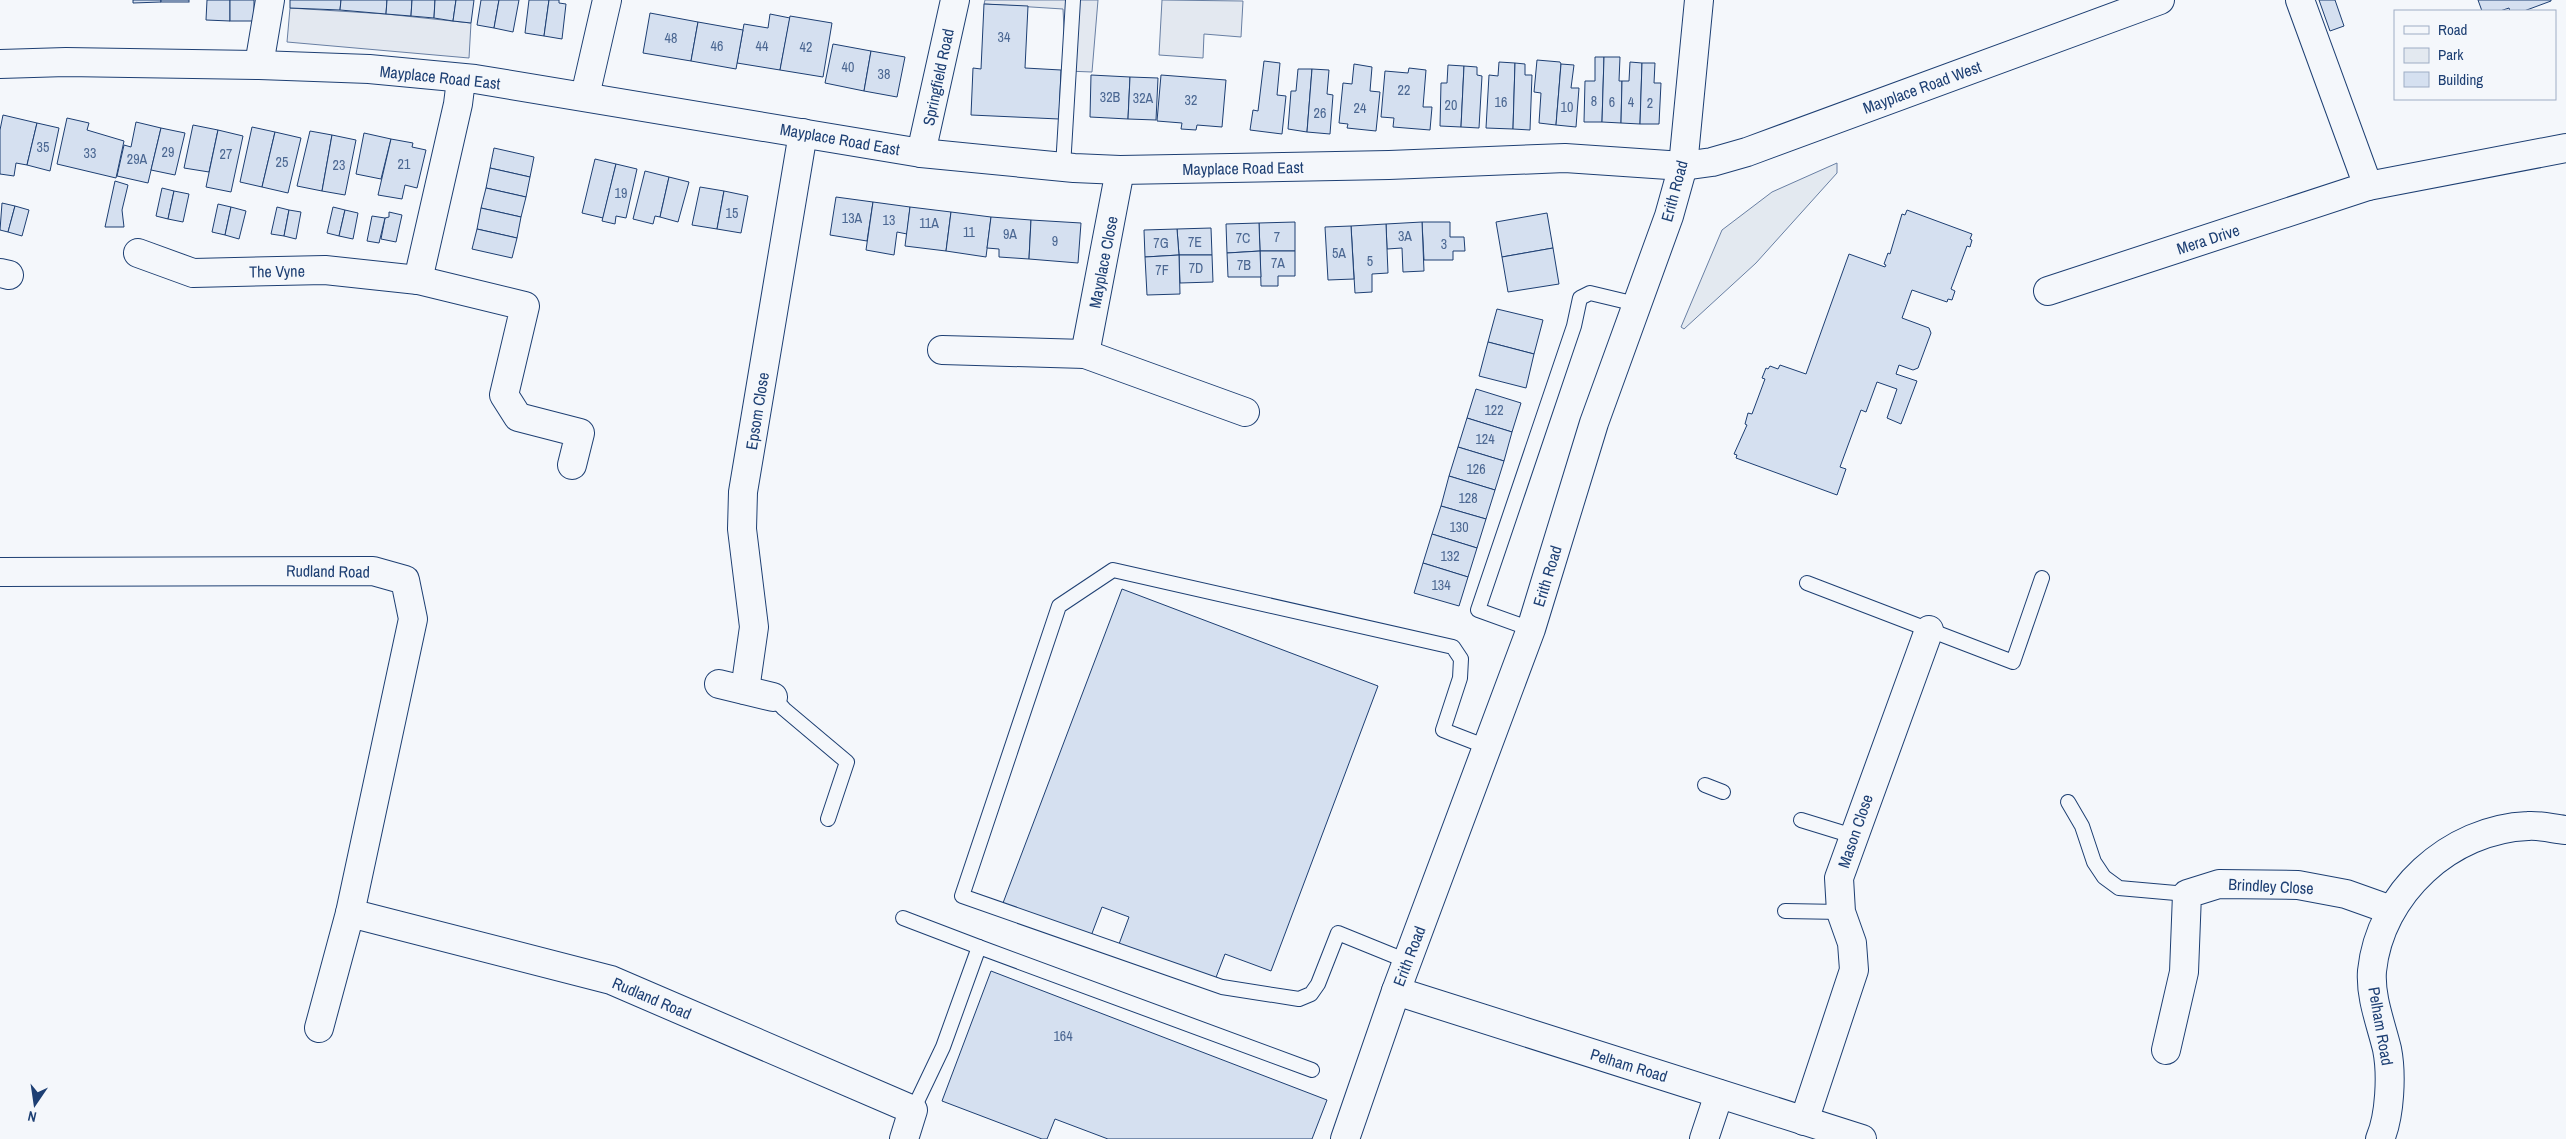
<svg xmlns="http://www.w3.org/2000/svg" width="2566" height="1139" font-family="'Archivo Narrow',sans-serif">
  <style>
    .green { fill: #e3e9f0; stroke: #687fa3 }
    .parking { fill: #e3e8f0; stroke: #687fa3 }
    .building { fill: #d5e0f0; stroke: #1d3f73 }
    .lines { fill: none; stroke-linecap: round; stroke-linejoin: round }
    .service-casing { stroke: #1d3f73; stroke-width: 16 }
    .minor-casing { stroke: #1d3f73; stroke-width: 30 }
    .tertiary-casing { stroke: #1d3f73; stroke-width: 30 }
    .primary-casing { stroke: #1d3f73; stroke-width: 30 }
    .service { stroke: #f4f7fb; stroke-width: 14 }
    .minor { stroke: #f4f7fb; stroke-width: 28 }
    .tertiary { stroke: #f4f7fb; stroke-width: 28 }
    .primary { stroke: #f4f7fb; stroke-width: 28 }
    .labels { text-anchor: middle; dominant-baseline: central; stroke-width: 4; stroke-linejoin: round; paint-order: stroke }
    .number-label { font-size: 14px; fill: #4b6792 }
    .street-label { font-size: 16px; fill: #1d3f73; stroke: #f4f7fb }
  </style>
  <rect width="100%" height="100%" fill="#f4f7fb"/>
  <path class="green" d="M 1837,163 L 1837,173 L 1756,263 L 1684,329 L 1681,327 L 1722,230 L 1772,192 Z"/>
  <g class="parking">
    <path d="M 985,0 L 1098,0 L 1092,72 L 1066,71 L 1063,9 L 984,4 Z"/>
    <path d="M 1162,0 L 1243,1 L 1241,37 L 1204,34 L 1203,58 L 1159,55 Z"/>
    <path d="M 290,8 L 386,14 L 471,23 L 469,58 L 287,42 Z"/>
  </g>
  <g class="building">
    <path d="M 133,0 L 161,0 L 161,2 L 133,3 Z"/>
    <rect x="161" y="0" width="28" height="2"/>
    <path d="M 207,0 L 230,0 L 230,21 L 206,20 Z"/>
    <rect x="230" y="0" width="24" height="21"/>
    <path d="M 290,0 L 341,0 L 340,10 L 290,8 Z"/>
    <path d="M 341,0 L 387,0 L 386,14 L 340,10 Z"/>
    <path d="M 387,0 L 412,0 L 411,16 L 386,14 Z"/>
    <path d="M 412,0 L 435,0 L 434,18 L 411,16 Z"/>
    <path d="M 435,0 L 456,0 L 453,21 L 434,18 Z"/>
    <path d="M 456,0 L 474,0 L 471,23 L 453,21 Z"/>
    <path d="M 481,0 L 499,0 L 494,28 L 477,25 Z"/>
    <path d="M 499,0 L 519,0 L 513,32 L 494,28 Z"/>
    <path d="M 529,0 L 549,0 L 544,36 L 525,33 Z"/>
    <path d="M 549,0 L 559,0 L 559,3 L 566,4 L 562,39 L 544,36 Z"/>
    <path d="M 2319,0 L 2335,0 L 2344,26 L 2330,31 Z"/>
    <path d="M 2478,0 L 2551,0 L 2551,1 L 2524,11 L 2510,11 L 2509,8 L 2500,11 L 2482,11 Z"/>
    <path d="M 984,4 L 1028,6 L 1025,68 L 1061,70 L 1059,119 L 971,115 L 973,68 L 981,69 Z"/>
    <path d="M 650,13 L 698,22 L 691,61 L 643,53 Z"/>
    <path d="M 770,14 L 790,18 L 780,70 L 737,63 L 744,24 L 768,28 Z"/>
    <path d="M 790,16 L 832,23 L 823,77 L 780,70 Z"/>
    <path d="M 698,22 L 743,30 L 736,69 L 691,61 Z"/>
    <path d="M 833,44 L 871,51 L 864,91 L 825,83 Z"/>
    <path d="M 871,51 L 905,57 L 897,97 L 864,91 Z"/>
    <path d="M 1595,57 L 1604,57 L 1602,122 L 1584,122 L 1585,81 L 1595,81 Z"/>
    <path d="M 1604,57 L 1620,57 L 1619,81 L 1622,81 L 1621,123 L 1602,122 Z"/>
    <path d="M 1537,60 L 1560,62 L 1561,64 L 1556,125 L 1539,123 L 1541,93 L 1534,92 Z"/>
    <path d="M 1264,61 L 1280,63 L 1277,95 L 1286,96 L 1282,134 L 1250,130 L 1253,110 L 1258,111 Z"/>
    <path d="M 1499,62 L 1515,63 L 1513,129 L 1486,128 L 1489,75 L 1498,76 Z"/>
    <path d="M 1630,62 L 1642,63 L 1640,124 L 1621,123 L 1622,81 L 1629,81 Z"/>
    <path d="M 1515,63 L 1525,64 L 1525,75 L 1532,75 L 1530,130 L 1513,129 Z"/>
    <path d="M 1642,63 L 1655,63 L 1654,83 L 1661,83 L 1659,124 L 1640,124 Z"/>
    <path d="M 1354,64 L 1372,67 L 1370,91 L 1380,92 L 1376,131 L 1347,128 L 1348,124 L 1339,123 L 1343,83 L 1352,84 Z"/>
    <path d="M 1561,64 L 1574,65 L 1571,88 L 1579,88 L 1576,127 L 1556,125 Z"/>
    <path d="M 1448,65 L 1464,66 L 1461,127 L 1440,126 L 1441,83 L 1447,83 Z"/>
    <path d="M 1464,66 L 1477,67 L 1477,75 L 1482,76 L 1479,128 L 1461,127 Z"/>
    <path d="M 1409,68 L 1426,70 L 1423,107 L 1432,107 L 1430,130 L 1393,127 L 1394,118 L 1381,117 L 1385,71 L 1408,73 Z"/>
    <path d="M 1298,69 L 1312,69 L 1307,132 L 1288,129 L 1291,91 L 1296,91 Z"/>
    <path d="M 1312,69 L 1329,70 L 1327,94 L 1333,95 L 1330,134 L 1307,132 Z"/>
    <path d="M 1091,75 L 1130,77 L 1128,119 L 1090,117 Z"/>
    <path d="M 1161,75 L 1226,80 L 1222,127 L 1197,125 L 1196,130 L 1181,129 L 1182,123 L 1157,121 Z"/>
    <path d="M 1130,77 L 1158,78 L 1156,120 L 1128,119 Z"/>
    <path d="M 3,115 L 37,123 L 27,165 L 16,163 L 14,176 L 0,174 L 0,130 Z"/>
    <path d="M 67,118 L 89,123 L 87,130 L 124,141 L 116,178 L 57,164 Z"/>
    <path d="M 136,122 L 161,128 L 148,183 L 117,176 L 124,145 L 131,147 Z"/>
    <path d="M 37,123 L 59,128 L 50,171 L 27,165 Z"/>
    <path d="M 193,125 L 218,130 L 209,172 L 184,168 Z"/>
    <path d="M 252,127 L 275,132 L 262,187 L 240,182 Z"/>
    <path d="M 161,128 L 185,133 L 175,175 L 151,170 Z"/>
    <path d="M 218,130 L 243,136 L 231,192 L 206,187 Z"/>
    <path d="M 310,131 L 332,135 L 322,191 L 297,186 Z"/>
    <path d="M 275,132 L 301,138 L 288,193 L 262,187 Z"/>
    <path d="M 364,133 L 391,139 L 381,179 L 356,174 Z"/>
    <path d="M 332,135 L 356,140 L 345,195 L 322,191 Z"/>
    <path d="M 391,139 L 413,143 L 412,147 L 426,150 L 417,188 L 405,185 L 402,199 L 378,195 Z"/>
    <path d="M 494,148 L 534,157 L 530,177 L 490,168 Z"/>
    <path d="M 595,159 L 616,164 L 603,218 L 582,213 Z"/>
    <path d="M 616,164 L 637,169 L 626,218 L 616,216 L 615,224 L 602,221 Z"/>
    <path d="M 490,168 L 530,177 L 526,197 L 486,188 Z"/>
    <path d="M 645,171 L 669,177 L 660,217 L 655,216 L 653,224 L 633,219 Z"/>
    <path d="M 669,177 L 689,182 L 678,222 L 660,217 Z"/>
    <path d="M 115,181 L 128,185 L 122,210 L 124,227 L 105,227 Z"/>
    <path d="M 700,187 L 724,191 L 717,229 L 692,225 Z"/>
    <path d="M 162,188 L 174,191 L 168,219 L 156,216 Z"/>
    <path d="M 486,188 L 526,197 L 521,217 L 481,208 Z"/>
    <path d="M 174,191 L 189,194 L 183,222 L 168,219 Z"/>
    <path d="M 724,191 L 748,196 L 741,233 L 717,229 Z"/>
    <path d="M 836,197 L 873,202 L 867,241 L 830,235 Z"/>
    <path d="M 873,202 L 910,207 L 907,234 L 897,232 L 894,255 L 866,250 Z"/>
    <path d="M 2,203 L 15,206 L 8,232 L 0,230 Z"/>
    <path d="M 218,204 L 231,207 L 225,235 L 212,232 Z"/>
    <path d="M 15,206 L 29,210 L 22,236 L 8,232 Z"/>
    <path d="M 231,207 L 246,211 L 239,239 L 225,235 Z"/>
    <path d="M 277,207 L 289,210 L 284,236 L 271,234 Z"/>
    <path d="M 333,207 L 345,210 L 339,236 L 327,233 Z"/>
    <path d="M 910,207 L 951,212 L 946,251 L 905,246 Z"/>
    <path d="M 481,208 L 521,217 L 517,238 L 477,229 Z"/>
    <path d="M 289,210 L 301,212 L 296,239 L 284,236 Z"/>
    <path d="M 345,210 L 358,213 L 353,239 L 339,236 Z"/>
    <path d="M 1907,210 L 1972,234 L 1970,239 L 1972,240 L 1970,247 L 1967,246 L 1951,289 L 1955,291 L 1952,300 L 1948,299 L 1947,302 L 1912,290 L 1902,318 L 1929,328 L 1931,333 L 1918,368 L 1913,370 L 1899,365 L 1896,374 L 1917,381 L 1901,424 L 1887,418 L 1897,389 L 1877,382 L 1866,412 L 1861,410 L 1840,467 L 1846,469 L 1837,495 L 1736,458 L 1737,455 L 1734,454 L 1747,425 L 1745,424 L 1748,413 L 1752,414 L 1765,379 L 1762,378 L 1766,368 L 1768,369 L 1770,366 L 1778,369 L 1780,365 L 1806,374 L 1849,254 L 1885,267 L 1886,265 L 1884,264 L 1888,253 L 1890,254 L 1902,214 L 1905,215 Z"/>
    <path d="M 389,212 L 402,215 L 396,242 L 381,239 L 385,218 L 389,217 Z"/>
    <path d="M 951,212 L 991,217 L 986,257 L 946,251 Z"/>
    <path d="M 1547,213 L 1553,248 L 1502,257 L 1496,222 Z"/>
    <path d="M 372,216 L 385,218 L 379,243 L 367,241 Z"/>
    <path d="M 991,217 L 1031,220 L 1029,259 L 999,257 L 999,249 L 987,248 Z"/>
    <path d="M 1031,220 L 1081,223 L 1078,263 L 1029,259 Z"/>
    <path d="M 1295,222 L 1295,251 L 1260,251 L 1259,223 Z"/>
    <path d="M 1422,222 L 1450,222 L 1450,237 L 1464,237 L 1465,251 L 1453,251 L 1453,260 L 1424,260 Z"/>
    <path d="M 1422,222 L 1424,271 L 1403,272 L 1402,248 L 1387,249 L 1386,224 Z"/>
    <path d="M 1259,223 L 1260,251 L 1227,253 L 1226,224 Z"/>
    <path d="M 1386,224 L 1388,273 L 1372,274 L 1372,292 L 1355,293 L 1351,226 Z"/>
    <path d="M 1351,226 L 1354,279 L 1328,280 L 1325,227 Z"/>
    <path d="M 1211,228 L 1212,255 L 1179,255 L 1177,229 Z"/>
    <path d="M 477,229 L 517,238 L 512,258 L 472,249 Z"/>
    <path d="M 1177,229 L 1179,255 L 1145,257 L 1144,230 Z"/>
    <path d="M 1553,248 L 1559,284 L 1508,292 L 1502,257 Z"/>
    <path d="M 1260,251 L 1295,251 L 1295,276 L 1278,276 L 1278,286 L 1261,286 Z"/>
    <path d="M 1260,251 L 1261,277 L 1228,277 L 1227,253 Z"/>
    <path d="M 1179,255 L 1212,255 L 1213,282 L 1180,283 Z"/>
    <path d="M 1179,255 L 1180,294 L 1147,295 L 1145,257 Z"/>
    <path d="M 1497,309 L 1543,320 L 1534,354 L 1488,342 Z"/>
    <path d="M 1488,342 L 1534,354 L 1526,388 L 1479,376 Z"/>
    <path d="M 1476,389 L 1521,403 L 1512,432 L 1467,418 Z"/>
    <path d="M 1467,418 L 1512,432 L 1504,461 L 1458,447 Z"/>
    <path d="M 1458,447 L 1504,461 L 1495,490 L 1449,476 Z"/>
    <path d="M 1449,476 L 1495,490 L 1486,519 L 1441,506 Z"/>
    <path d="M 1441,506 L 1486,519 L 1477,548 L 1432,534 Z"/>
    <path d="M 1432,534 L 1477,548 L 1468,577 L 1423,563 Z"/>
    <path d="M 1423,563 L 1468,577 L 1459,606 L 1414,593 Z"/>
    <path d="M 1122,589 L 1378,686 L 1271,971 L 1225,954 L 1215,980 L 1119,944 L 1129,917 L 1102,907 L 1091,936 L 1003,903 Z"/>
    <path d="M 991,971 L 1327,1100 L 1312,1139 L 1108,1139 L 1055,1119 L 1047,1139 L 1042,1139 L 942,1101 Z"/>
  </g>
  <g class="lines">
    <defs>
      <g id="service">
        <path d="M 1063,167 L 1073,0"/>
        <path d="M 1807,583 L 2013,662 L 2042,578"/>
        <path d="M 1531,629 L 1478,610 L 1574,326 L 1580,298 L 1590,293 L 1636,304"/>
        <path d="M 773,697 L 784,709 L 847,762 L 828,819"/>
        <path d="M 1705,785 L 1723,792"/>
        <path d="M 2068,802 L 2082,826 L 2094,862 L 2104,877 L 2119,888 L 2187,894"/>
        <path d="M 1801,820 L 1853,836"/>
        <path d="M 1785,911 L 1841,912"/>
        <path d="M 903,918 L 979,947"/>
        <path d="M 1407,961 L 1338,933 L 1318,984 L 1311,994 L 1299,999 L 1222,987 L 962,896 L 1059,606 L 1113,570 L 1453,647 L 1461,659 L 1460,678 L 1443,730 L 1487,747"/>
        <path d="M 913,1110 L 943,1047 L 979,947 L 1312,1070"/>
      </g>
      <g id="minor">
        <path d="M 259,65 L 270,0"/>
        <path d="M 585,96 L 607,0"/>
        <path d="M 921,153 L 955,0"/>
        <path d="M 1120,170 L 1085,354 L 1245,412"/>
        <path d="M 2368,186 L 2566,148"/>
        <path d="M 138,253 L 193,273 L 325,270 L 418,280 L 525,306 L 504,395 L 518,417 L 580,433 L 572,465"/>
        <path d="M 0,273 L 9,275"/>
        <path d="M 418,280 L 458,104 L 461,80"/>
        <path d="M 2048,291 L 2368,186 L 2300,0"/>
        <path d="M 942,350 L 1085,354"/>
        <path d="M 0,572 L 373,571 L 405,580 L 413,619 L 350,913 L 611,980 L 913,1110 L 904,1139"/>
        <path d="M 719,684 L 773,697"/>
        <path d="M 745,690 L 754,627 L 742,529 L 743,492 L 803,133"/>
        <path d="M 1396,991 L 1862,1139"/>
        <path d="M 319,1028 L 350,913"/>
        <path d="M 2166,1050 L 2184,972 L 2187,894 L 2219,884 L 2298,885 L 2346,894 L 2391,910"/>
        <path d="M 1804,1121 L 1854,970 L 1852,943 L 1841,912 L 1839,878 L 1929,630"/>
        <path d="M 1704,1139 L 1719,1094"/>
        <path d="M 2380,1139 C 2390,1116 2392,1074 2387,1049 C 2381,1024 2370,997 2372,971 C 2380,893 2450,829 2528,826 C 2540,825 2554,829 2566,830"/>
      </g>
      <path id="tertiary" d="M 0,64 L 66,62 L 259,65 L 369,69 L 475,79 L 921,153 L 1074,168 L 1120,170 L 1389,165 L 1565,158 L 1683,166"/>
      <g id="primary">
        <path d="M 1683,166 L 1712,162 L 1747,152 L 2160,0"/>
        <path d="M 1345,1139 L 1396,991 L 1531,629 L 1594,423 L 1669,216 L 1683,166 L 1699,0"/>
      </g>
    </defs>
    <use href="#service" class="service-casing"/>
    <use href="#minor" class="minor-casing"/>
    <use href="#tertiary" class="tertiary-casing"/>
    <use href="#primary" class="primary-casing"/>
    <use href="#service" class="service"/>
    <use href="#minor" class="minor"/>
    <use href="#tertiary" class="tertiary"/>
    <use href="#primary" class="primary"/>
  </g>
  <g class="labels">
    <g class="number-label">
      <text x="1004" y="37">34</text>
      <text x="671" y="38">48</text>
      <text x="717" y="46">46</text>
      <text x="762" y="46">44</text>
      <text x="806" y="47">42</text>
      <text x="848" y="67">40</text>
      <text x="884" y="74">38</text>
      <text x="1404" y="90">22</text>
      <text x="1110" y="97">32B</text>
      <text x="1143" y="98">32A</text>
      <text x="1191" y="100">32</text>
      <text x="1594" y="101">8</text>
      <text x="1501" y="102">16</text>
      <text x="1612" y="102">6</text>
      <text x="1631" y="102">4</text>
      <text x="1650" y="103">2</text>
      <text x="1451" y="105">20</text>
      <text x="1567" y="107">10</text>
      <text x="1360" y="108">24</text>
      <text x="1320" y="113">26</text>
      <text x="43" y="147">35</text>
      <text x="168" y="152">29</text>
      <text x="90" y="153">33</text>
      <text x="226" y="154">27</text>
      <text x="137" y="159">29A</text>
      <text x="282" y="162">25</text>
      <text x="404" y="164">21</text>
      <text x="339" y="165">23</text>
      <text x="621" y="193">19</text>
      <text x="732" y="213">15</text>
      <text x="852" y="218">13A</text>
      <text x="889" y="220">13</text>
      <text x="929" y="223">11A</text>
      <text x="969" y="232">11</text>
      <text x="1010" y="234">9A</text>
      <text x="1405" y="236">3A</text>
      <text x="1277" y="237">7</text>
      <text x="1243" y="238">7C</text>
      <text x="1055" y="241">9</text>
      <text x="1195" y="242">7E</text>
      <text x="1161" y="243">7G</text>
      <text x="1444" y="244">3</text>
      <text x="1339" y="253">5A</text>
      <text x="1370" y="261">5</text>
      <text x="1278" y="263">7A</text>
      <text x="1244" y="265">7B</text>
      <text x="1196" y="268">7D</text>
      <text x="1162" y="270">7F</text>
      <text x="1494" y="410">122</text>
      <text x="1485" y="439">124</text>
      <text x="1476" y="469">126</text>
      <text x="1468" y="498">128</text>
      <text x="1459" y="527">130</text>
      <text x="1450" y="556">132</text>
      <text x="1441" y="585">134</text>
      <text x="1063" y="1036">164</text>
    </g>
    <g class="street-label">
      <text transform="translate(440 77) rotate(6)">Mayplace Road East</text>
      <text transform="translate(938 77) rotate(-78)">Springfield Road</text>
      <text transform="translate(1922 87) rotate(-20)">Mayplace Road West</text>
      <text transform="translate(840 139) rotate(10)">Mayplace Road East</text>
      <text transform="translate(1243 168) rotate(-1)">Mayplace Road East</text>
      <text transform="translate(1674 191) rotate(-75)">Erith Road</text>
      <text transform="translate(2208 239) rotate(-18)">Mera Drive</text>
      <text transform="translate(1103 262) rotate(-79)">Mayplace Close</text>
      <text transform="translate(277 271) rotate(-1)">The Vyne</text>
      <text transform="translate(757 411) rotate(-81)">Epsom Close</text>
      <text transform="translate(328 571) rotate(1)">Rudland Road</text>
      <text transform="translate(1547 576) rotate(-73)">Erith Road</text>
      <text transform="translate(1855 831) rotate(-71)">Mason Close</text>
      <text transform="translate(2271 886) rotate(3)">Brindley Close</text>
      <text transform="translate(1409 956) rotate(-69)">Erith Road</text>
      <text transform="translate(652 998) rotate(23)">Rudland Road</text>
      <text transform="translate(2381 1026) rotate(80)">Pelham Road</text>
      <text transform="translate(1629 1065) rotate(17)">Pelham Road</text>
    </g>
  </g>
  <rect x="2394" y="10" width="162" height="90" fill="#f4f7fb" stroke="#9eadc5"/>
  <rect x="2404" y="26" width="25" height="8" fill="#f4f7fb" stroke="#9eadc5"/>
  <text x="2438" y="35" font-size="15" fill="#1d3f73">Road</text>
  <rect x="2404" y="48" width="25" height="15" fill="#e3e9f0" stroke="#9eadc5"/>
  <text x="2438" y="60" font-size="15" fill="#1d3f73">Park</text>
  <rect x="2404" y="72" width="25" height="15" fill="#d5e0f0" stroke="#9eadc5"/>
  <text x="2438" y="85" font-size="15" fill="#1d3f73">Building</text>
  <g transform="translate(35 1104) rotate(193)" stroke="#f4f7fb" stroke-width="4" paint-order="stroke">
  <path d="M0-4L9 19L0 12L-9 19Z" fill="#1d3f73"/>
  <text y="-8" font-size="14" font-weight="bold" text-anchor="middle" fill="#1d3f73">N</text>
  </g>
</svg>
